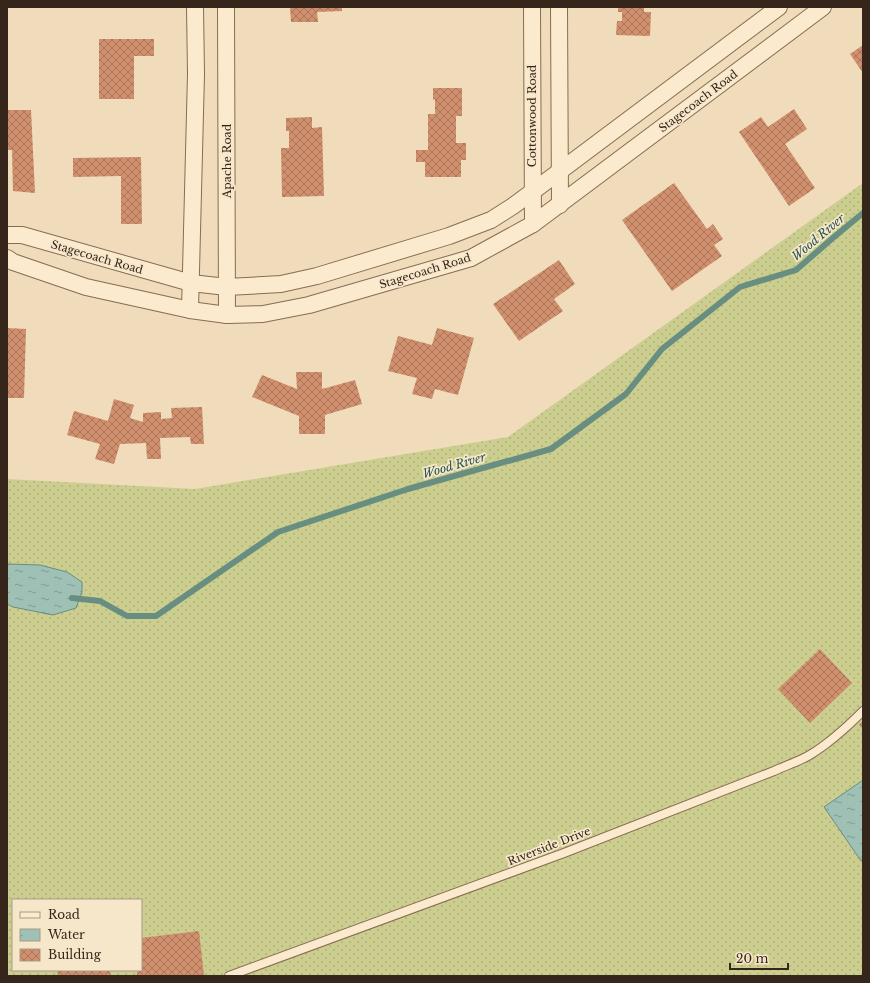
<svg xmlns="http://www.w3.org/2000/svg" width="870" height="983" font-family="'Libre Baskerville',serif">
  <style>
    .grass { fill: url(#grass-dots); fill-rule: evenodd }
    .water { fill: url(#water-ripples); stroke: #678e81 }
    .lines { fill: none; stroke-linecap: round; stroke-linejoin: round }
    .stream { stroke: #678e81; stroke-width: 6 }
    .building { fill: url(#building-cross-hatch) }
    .lane-casing { stroke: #876c54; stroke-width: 10 }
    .street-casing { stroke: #876c54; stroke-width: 18 }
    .lane { stroke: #fbeace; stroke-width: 8 }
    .street { stroke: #fbeace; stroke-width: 16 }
    .labels { text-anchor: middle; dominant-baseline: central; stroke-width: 3.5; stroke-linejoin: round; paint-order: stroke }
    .street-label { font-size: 11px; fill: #35251a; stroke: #f7e7ca }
    .water-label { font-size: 12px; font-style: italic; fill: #285650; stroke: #f7e7ca }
  </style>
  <defs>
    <pattern id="grass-dots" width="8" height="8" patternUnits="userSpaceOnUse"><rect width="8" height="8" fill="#cbce8e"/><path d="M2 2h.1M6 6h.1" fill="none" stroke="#afb17a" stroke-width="1.8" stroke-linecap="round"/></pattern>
    <pattern id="water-ripples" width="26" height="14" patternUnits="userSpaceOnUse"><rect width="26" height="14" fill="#9fc0b4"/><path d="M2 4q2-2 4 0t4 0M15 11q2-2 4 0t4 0" fill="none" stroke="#829c92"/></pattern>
    <pattern id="building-cross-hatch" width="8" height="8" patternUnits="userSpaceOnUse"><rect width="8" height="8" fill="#d0906e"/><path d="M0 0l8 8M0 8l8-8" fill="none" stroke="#aa755a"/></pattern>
  </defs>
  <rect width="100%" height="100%" fill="#f0dcba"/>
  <path class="grass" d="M 863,183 L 863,976 L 7,976 L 7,479 L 195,489 L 508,437 ZM 13,900 L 141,900 L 141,970 L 13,970 Z"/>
  <g class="water">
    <path d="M 7,564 L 40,565 L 67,572 L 82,582 L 82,592 L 76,608 L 53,615 L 13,607 L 7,604 Z"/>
    <path d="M 863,780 L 863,859 L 861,861 L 824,807 Z"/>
  </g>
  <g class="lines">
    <path class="stream" d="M 72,598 L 100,601 L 127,616 L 156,616 L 278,532 L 408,489 L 551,449 L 626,394 L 662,349 L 740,287 L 796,270 L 834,237 L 863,213"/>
  </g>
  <g class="building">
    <path d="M 290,7 L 342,7 L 342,11 L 317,12 L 318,22 L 291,22 Z"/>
    <path d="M 618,7 L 644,7 L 644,12 L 651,12 L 650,36 L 616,35 L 617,21 L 622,21 L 622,12 L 618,12 Z"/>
    <path d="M 99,39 L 154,39 L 154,56 L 134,56 L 134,99 L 99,99 Z"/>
    <path d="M 863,45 L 863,73 L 850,54 Z"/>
    <path d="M 433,88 L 462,88 L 462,116 L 456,116 L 456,143 L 466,143 L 466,160 L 461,160 L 461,177 L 425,177 L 425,162 L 416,162 L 416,150 L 428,150 L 428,114 L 435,114 L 435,99 L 433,100 Z"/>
    <path d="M 794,109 L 807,129 L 785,144 L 815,188 L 789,206 L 739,132 L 761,117 L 768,127 Z"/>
    <path d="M 7,110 L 31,110 L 35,193 L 13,191 L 12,150 L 7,150 Z"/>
    <path d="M 312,117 L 312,128 L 322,127 L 324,196 L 282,197 L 281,148 L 289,148 L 289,131 L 286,131 L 286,118 Z"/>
    <path d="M 141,157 L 142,224 L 121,224 L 121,176 L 73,177 L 73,158 Z"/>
    <path d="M 674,183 L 707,229 L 713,224 L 723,239 L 714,245 L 722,256 L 672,291 L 622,220 Z"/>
    <path d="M 559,260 L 575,284 L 554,299 L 563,311 L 519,341 L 493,304 Z"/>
    <path d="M 7,328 L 26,329 L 24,398 L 7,398 Z"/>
    <path d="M 437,328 L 474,338 L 458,395 L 435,389 L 432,399 L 412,394 L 417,378 L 388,371 L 398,336 L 432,345 Z"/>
    <path d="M 296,372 L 322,372 L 322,389 L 355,380 L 362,404 L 325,415 L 325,434 L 299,434 L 299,416 L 252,397 L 262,375 L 297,389 Z"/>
    <path d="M 114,399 L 134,405 L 130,418 L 143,422 L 143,413 L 161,412 L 161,419 L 172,418 L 171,408 L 202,407 L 204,444 L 191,444 L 190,437 L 160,438 L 161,459 L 147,459 L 146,443 L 120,444 L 114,464 L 95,459 L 100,444 L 67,435 L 74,411 L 108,421 Z"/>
    <path d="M 820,649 L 852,683 L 810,723 L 778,689 Z"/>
    <path d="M 863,721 L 863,729 L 859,725 Z"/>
    <path d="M 199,931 L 204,976 L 137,976 L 137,970 L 141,970 L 141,938 Z"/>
    <path d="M 57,970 L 110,970 L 111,976 L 58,976 Z"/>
  </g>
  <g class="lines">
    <defs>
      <path id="lane" d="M 229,976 L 564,853 L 774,771 C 785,766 797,762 808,756 C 829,744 846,728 863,711"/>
      <g id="street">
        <path d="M 226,7 L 227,315"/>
        <path d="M 532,7 L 533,224"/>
        <path d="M 559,7 L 560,205"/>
        <path d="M 7,235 L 22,235 L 191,283 L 227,287 L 281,284 L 317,276 L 449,236 L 491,220 L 513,206 L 532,192 L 779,7"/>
        <path d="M 7,258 L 13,262 L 86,287 L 190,310 L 227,315 L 263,314 L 309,305 L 471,258 L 533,224 L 823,7"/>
        <path d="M 190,310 L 196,74 L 195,7"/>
      </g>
    </defs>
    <use href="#lane" class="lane-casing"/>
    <use href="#street" class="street-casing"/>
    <use href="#lane" class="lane"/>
    <use href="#street" class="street"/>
  </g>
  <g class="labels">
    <g class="street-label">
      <text transform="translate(698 101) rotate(-37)">Stagecoach Road</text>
      <text transform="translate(532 116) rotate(-90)">Cottonwood Road</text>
      <text transform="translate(227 161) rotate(-90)">Apache Road</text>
      <text transform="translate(97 257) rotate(16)">Stagecoach Road</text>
      <text transform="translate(425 271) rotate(-17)">Stagecoach Road</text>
      <text transform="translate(549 846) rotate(-21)">Riverside Drive</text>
    </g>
    <g class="water-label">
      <text transform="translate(818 237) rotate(-40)">Wood River</text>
      <text transform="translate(454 465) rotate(-16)">Wood River</text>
    </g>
  </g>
  <rect width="870" height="983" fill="none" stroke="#35251a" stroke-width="16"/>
  <rect x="12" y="899" width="130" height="72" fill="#f7e7ca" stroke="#a99984"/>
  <rect x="20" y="912" width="20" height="6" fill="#fbeace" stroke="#a99984"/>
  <text x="48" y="919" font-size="12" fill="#35251a">Road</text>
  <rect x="20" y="929" width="20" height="12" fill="url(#water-ripples)" stroke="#a99984"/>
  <text x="48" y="939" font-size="12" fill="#35251a">Water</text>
  <rect x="20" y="949" width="20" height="12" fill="url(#building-cross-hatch)" stroke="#a99984"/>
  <text x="48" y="959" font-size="12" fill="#35251a">Building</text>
  <path d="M730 963v6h58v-6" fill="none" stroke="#35251a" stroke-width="2"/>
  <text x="736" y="963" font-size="12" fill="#35251a" stroke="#f7e7ca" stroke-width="3" paint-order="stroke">20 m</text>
</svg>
